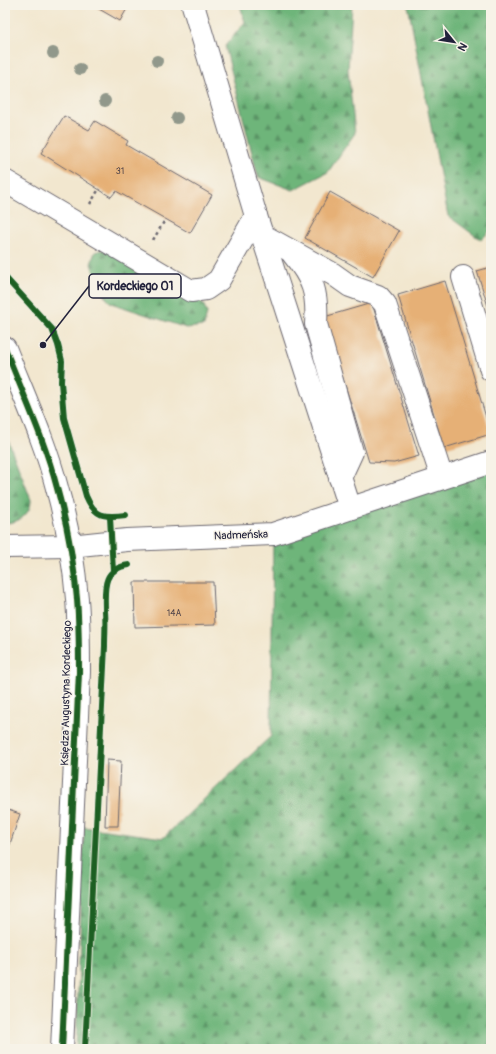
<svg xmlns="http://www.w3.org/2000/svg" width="496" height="1054" font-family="Pangolin,sans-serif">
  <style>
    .forest { fill: url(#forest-firs); stroke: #486c5a }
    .building { fill: #e6b076 }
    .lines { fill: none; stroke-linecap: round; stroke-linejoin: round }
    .minor-casing { stroke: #6b676f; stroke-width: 24 }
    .path { stroke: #6b676f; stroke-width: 2.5; stroke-dasharray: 3 3; stroke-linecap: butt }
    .minor { stroke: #fff; stroke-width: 22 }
    .cycleway-casing { stroke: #f7f3e8; stroke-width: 8 }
    .cycleway { stroke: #1b5e20; stroke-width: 6 }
    .tree { fill: #91988b }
    .labels { text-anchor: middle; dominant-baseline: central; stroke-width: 3; stroke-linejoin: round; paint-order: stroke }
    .number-label { font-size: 9px; fill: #53464a }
    .street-label { font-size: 11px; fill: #22223b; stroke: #f7f3e8 }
    .leader { fill: none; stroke: #22223b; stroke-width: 1.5 }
    .callout-dot { fill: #22223b; stroke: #f7f3e8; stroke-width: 1.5 }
    .callout { fill: #f7f3e8; stroke: #22223b; stroke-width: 1.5 }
    .callout-label { font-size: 12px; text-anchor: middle; font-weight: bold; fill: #22223b }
  </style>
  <defs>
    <pattern id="forest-firs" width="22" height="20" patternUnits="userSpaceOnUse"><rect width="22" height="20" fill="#6eb57a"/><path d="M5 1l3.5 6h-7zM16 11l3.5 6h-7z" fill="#5a9365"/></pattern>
  </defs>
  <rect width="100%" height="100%" fill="#f7f3e8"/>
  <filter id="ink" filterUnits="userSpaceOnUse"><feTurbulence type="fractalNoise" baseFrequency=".025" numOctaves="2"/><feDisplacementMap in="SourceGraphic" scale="8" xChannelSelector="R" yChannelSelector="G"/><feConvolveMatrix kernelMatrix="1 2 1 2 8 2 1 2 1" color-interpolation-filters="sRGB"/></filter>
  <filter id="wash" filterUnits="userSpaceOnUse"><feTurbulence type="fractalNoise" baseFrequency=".012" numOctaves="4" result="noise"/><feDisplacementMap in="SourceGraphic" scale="16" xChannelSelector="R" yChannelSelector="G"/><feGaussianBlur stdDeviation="0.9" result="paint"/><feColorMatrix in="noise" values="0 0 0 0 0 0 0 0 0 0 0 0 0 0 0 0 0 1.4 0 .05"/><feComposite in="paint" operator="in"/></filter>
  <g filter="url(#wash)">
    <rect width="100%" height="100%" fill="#f2e7cf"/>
    <g class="forest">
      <path d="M 240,5 L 352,5 L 348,70 L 355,133 L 328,172 L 293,190 L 258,177 L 225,46 L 245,22 Z"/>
      <path d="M 408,5 L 491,5 L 491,230 L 481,240 L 448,216 Z"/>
      <path d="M 105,249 L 185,295 L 203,303 L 207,313 L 204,326 L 186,328 L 111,303 L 101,293 L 91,264 L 95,252 Z"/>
      <path d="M 5,432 L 31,500 C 31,514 19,523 5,523 Z"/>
      <path d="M 491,462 L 491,1049 L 76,1049 L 84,827 L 163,838 L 271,736 L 273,534 Z"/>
    </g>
    <g id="blocks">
      <g class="building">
        <path d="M 92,5 L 129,5 L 120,21 Z"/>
        <path d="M 64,116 L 89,130 L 95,121 L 128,141 L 126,145 L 212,195 L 190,233 L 116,191 L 111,197 L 41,153 Z"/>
        <path d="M 330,192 L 399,231 L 373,277 L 305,238 Z"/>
        <path d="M 491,267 L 491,316 L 477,271 Z"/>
        <path d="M 445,281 L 491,434 L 444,448 L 398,295 Z"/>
        <path d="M 372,303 L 419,456 L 394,463 L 369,462 L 324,317 Z"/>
        <path d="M 134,582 L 213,582 L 215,625 L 135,627 Z"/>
        <path d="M 107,760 L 121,761 L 118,826 L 105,826 Z"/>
        <path d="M 5,809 L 20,814 L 7,853 L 5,852 Z"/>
      </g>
    </g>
  </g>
  <g filter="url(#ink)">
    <use href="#blocks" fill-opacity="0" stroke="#6b676f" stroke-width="1"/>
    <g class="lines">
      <defs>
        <g id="minor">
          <path d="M 193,5 L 256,216"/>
          <path d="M 5,181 L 191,291 L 206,289 L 219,280 L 256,216 L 350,508"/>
          <path d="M 262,235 L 333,274 L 350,286 L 378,296 L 385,304 L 442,478"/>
          <path d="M 293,254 C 313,279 318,292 316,324 L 352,452 L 340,478"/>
          <path d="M 463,277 L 491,370"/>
          <path d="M 5,348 C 23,394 45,441 57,488 C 67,524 74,562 77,599 C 79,623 79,647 79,672 L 62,1049"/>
          <path d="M 5,547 L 70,546 L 127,540 L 273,534 L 491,462"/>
        </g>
      </defs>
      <use href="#minor" class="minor-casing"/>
      <g class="path">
        <path d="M 90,204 L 99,189"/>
        <path d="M 153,240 L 165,220"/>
      </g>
      <use href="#minor" class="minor"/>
      <defs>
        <g id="cycleway">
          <path d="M 5,277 L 52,329 L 58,345 L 62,361 L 61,382 L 64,418 L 86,496 C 95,517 104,518 126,515"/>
          <path d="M 5,348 C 23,394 45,441 57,488 C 67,524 74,562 77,599 C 79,623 79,647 79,672 L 62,1049"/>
          <path d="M 110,517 L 113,571"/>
          <path d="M 85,1049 L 105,646 C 105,634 106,623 105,611 C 105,590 101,569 129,565"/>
        </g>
      </defs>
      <use href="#cycleway" class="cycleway-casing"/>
      <use href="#cycleway" class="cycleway"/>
    </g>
    <g class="tree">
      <circle cx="53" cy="53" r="6"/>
      <circle cx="157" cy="61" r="6"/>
      <circle cx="80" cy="69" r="6"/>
      <circle cx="105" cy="101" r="6"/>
      <circle cx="177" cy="118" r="6"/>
    </g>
  </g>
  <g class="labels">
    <g class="number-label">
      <text x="120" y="171">31</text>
      <text x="174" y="613">14A</text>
    </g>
    <g class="street-label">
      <text transform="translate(241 535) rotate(-2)">Nadmeńska</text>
      <text transform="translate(66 693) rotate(-89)">Księdza Augustyna Kordeckiego</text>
    </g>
  </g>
  <path class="leader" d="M43 345L89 286"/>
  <circle class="callout-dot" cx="43" cy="345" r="4"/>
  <rect class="callout" x="89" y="274" width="92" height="24" rx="4"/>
  <g class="callout-label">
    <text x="135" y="290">Kordeckiego 01</text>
  </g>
  <rect width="496" height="1054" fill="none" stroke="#f7f3e8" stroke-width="20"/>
  <g transform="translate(454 42) rotate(120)" stroke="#f7f3e8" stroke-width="3" paint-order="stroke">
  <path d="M0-3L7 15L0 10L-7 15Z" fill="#22223b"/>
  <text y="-6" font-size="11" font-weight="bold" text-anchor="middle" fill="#22223b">N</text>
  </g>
</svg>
